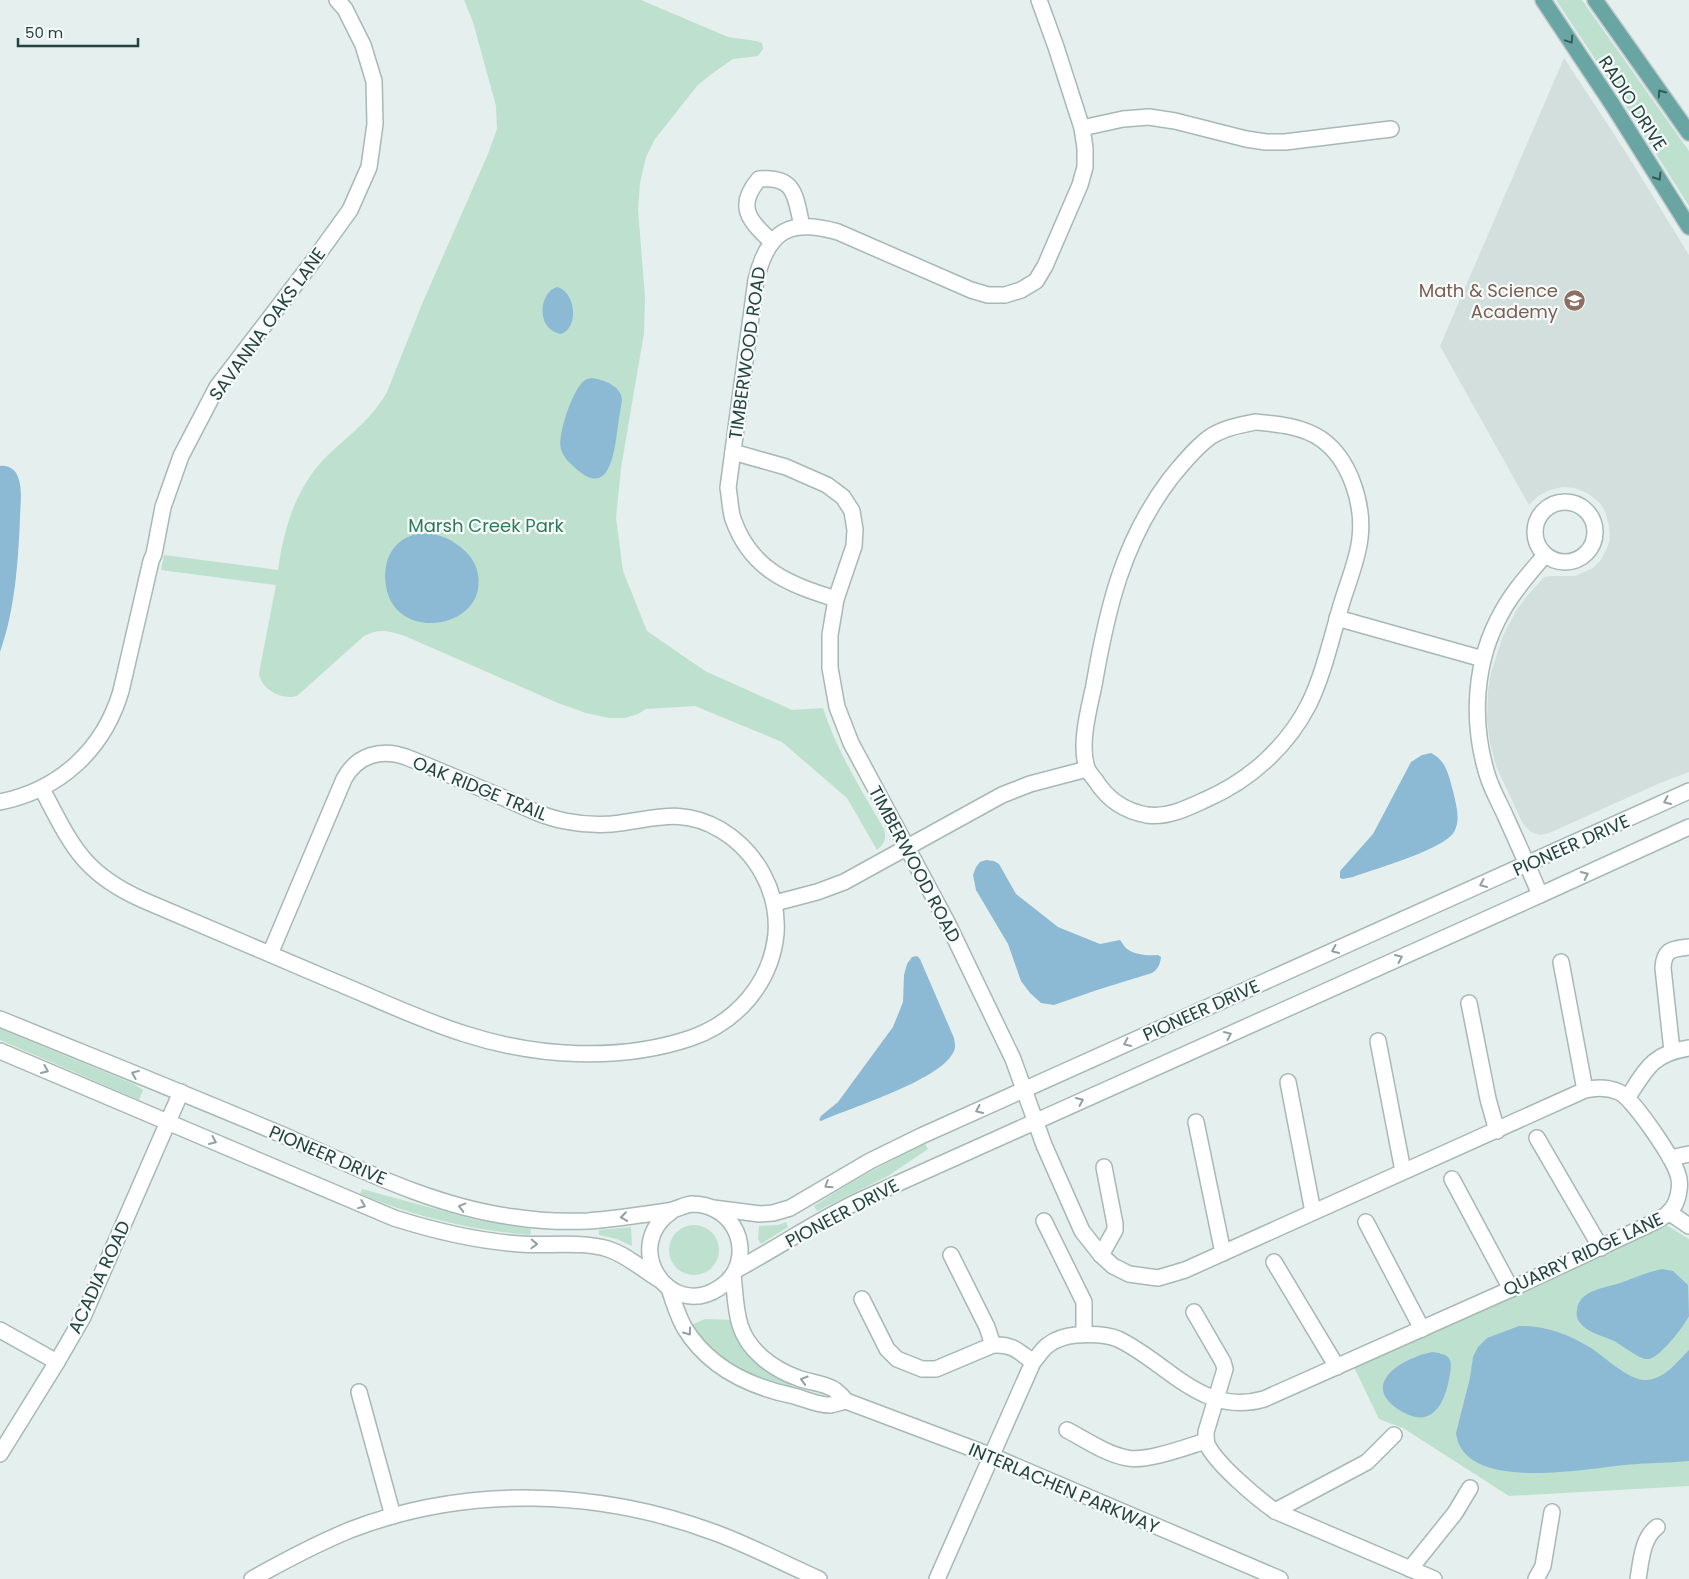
<svg xmlns="http://www.w3.org/2000/svg" width="1689" height="1579" font-family="Poppins,sans-serif">
  <style>
    .built { fill: #d3dfdc }
    .green { fill: #bee0cf }
    .water { fill: #8cbad5 }
    .lines { fill: none; stroke-linecap: round; stroke-linejoin: round }
    .minor-casing { stroke: #a7b8b6; stroke-width: 18 }
    .major-casing { stroke: #c1caca; stroke-width: 18 }
    .minor { stroke: #fff; stroke-width: 15 }
    .major { stroke: #68a5a3; stroke-width: 15 }
    .oneway { stroke: #345b59 }
    .oneway2 { stroke: #91a0a0 }
    .labels { text-anchor: middle; dominant-baseline: central; stroke-width: 4.5; stroke-linejoin: round; paint-order: stroke }
    .street-label { font-size: 18px; fill: #234240; stroke: #f6fbf9 }
    .education-label { font-size: 18px; fill: #785e54; stroke: #f6fbf9; text-anchor: end }
    .park-label { font-size: 18px; fill: #2c7a5b; stroke: #f6fbf9 }
  </style>
  <rect width="100%" height="100%" fill="#e5efed"/>
  <path class="built" d="M 1564,58 L 1625,151 L 1689,255 L 1689,772 L 1660,783 L 1549,833 L 1541,835 L 1531,832 L 1523,824 L 1496,766 L 1490,742 L 1487,720 L 1488,691 L 1491,673 L 1503,636 L 1516,611 L 1527,596 L 1544,577 L 1552,576 L 1575,576 L 1593,568 L 1600,561 L 1607,548 L 1610,539 L 1609,525 L 1605,511 L 1600,503 L 1589,494 L 1575,488 L 1562,487 L 1550,490 L 1538,496 L 1529,505 L 1440,346 Z"/>
  <g class="green">
    <path d="M 464,0 L 641,0 L 728,37 L 756,41 L 762,43 L 763,49 L 758,56 L 733,59 L 710,75 L 697,86 L 655,139 L 646,157 L 640,183 L 638,210 L 645,297 L 644,333 L 621,468 L 616,518 L 623,571 L 647,631 L 705,671 L 792,710 L 823,708 C 837,752 861,789 884,829 C 887,838 884,844 877,850 L 847,798 L 782,742 L 695,706 L 646,709 L 638,714 L 625,718 L 609,718 L 586,713 L 558,703 L 405,636 C 389,631 379,628 364,636 L 297,696 C 282,700 261,690 259,673 L 276,585 L 161,570 L 164,555 L 278,570 C 284,527 296,487 327,456 C 350,434 371,420 387,392 L 422,304 L 488,154 L 497,129 L 496,106 L 473,22 Z"/>
    <path d="M 1556,0 L 1582,0 L 1689,151 L 1689,206 L 1613,86 Z"/>
    <path d="M 0,1029 L 134,1084 L 143,1090 L 139,1100 L 0,1040 Z"/>
    <path d="M 925,1144 L 928,1149 L 888,1176 L 817,1211 L 814,1206 C 850,1182 887,1162 925,1144 Z"/>
    <path d="M 362,1189 L 476,1220 L 531,1229 L 530,1235 C 471,1230 415,1217 360,1194 Z"/>
    <path d="M 1658,1220 L 1689,1239 L 1689,1486 L 1509,1496 L 1403,1428 L 1379,1419 L 1351,1361 Z"/>
    <path d="M 786,1222 L 788,1227 L 761,1244 L 758,1239 L 759,1226 L 778,1225 Z"/>
    <circle cx="694" cy="1250" r="25"/>
    <path d="M 631,1227 L 632,1246 L 617,1239 L 599,1235 L 599,1230 Z"/>
    <path d="M 705,1319 L 731,1320 L 792,1383 L 791,1388 C 777,1384 762,1381 750,1376 C 726,1365 706,1346 691,1325 Z"/>
  </g>
  <g class="water">
    <path d="M 557,287 C 575,291 580,327 561,334 C 534,329 540,291 557,287 Z"/>
    <path d="M 591,378 C 603,379 621,386 622,399 C 621,408 619,417 618,426 C 615,444 612,497 580,472 C 573,466 563,458 561,449 C 557,435 572,394 581,384 C 584,380 587,379 591,378 Z"/>
    <path d="M 0,466 C 8,465 15,469 18,477 C 23,490 20,506 20,519 C 18,563 15,610 0,652 Z"/>
    <path d="M 422,533 C 440,534 453,539 466,552 C 472,558 477,566 478,575 C 487,629 395,644 386,586 C 382,560 393,537 422,533 Z"/>
    <path d="M 1431,753 C 1446,760 1449,776 1453,791 C 1456,804 1461,820 1454,832 C 1443,850 1374,869 1353,877 L 1343,879 L 1340,878 L 1340,871 L 1373,834 L 1411,762 L 1422,755 Z"/>
    <path d="M 986,860 L 994,861 L 999,864 L 1016,894 L 1058,927 L 1100,944 L 1120,940 C 1122,942 1123,945 1125,947 C 1132,955 1149,956 1158,955 L 1161,957 C 1160,965 1158,969 1152,973 L 1097,990 L 1054,1005 L 1041,1003 L 1030,993 L 1021,981 L 1008,944 L 976,890 L 973,875 L 976,867 L 980,862 Z"/>
    <path d="M 917,956 L 920,959 L 954,1038 C 955,1044 956,1048 953,1053 C 938,1081 852,1107 821,1121 L 819,1120 L 821,1116 L 838,1102 L 893,1027 L 903,1002 L 904,975 L 907,964 L 912,957 Z"/>
    <path d="M 1662,1269 L 1673,1271 L 1688,1285 L 1689,1316 C 1684,1326 1659,1359 1648,1359 C 1640,1360 1622,1345 1614,1341 C 1604,1336 1588,1333 1581,1324 C 1577,1320 1576,1315 1577,1310 C 1579,1289 1607,1288 1623,1282 C 1636,1277 1648,1272 1662,1269 Z"/>
    <path d="M 1519,1326 C 1544,1325 1569,1334 1591,1348 C 1605,1357 1629,1381 1646,1380 C 1665,1379 1677,1362 1689,1350 L 1689,1461 C 1667,1463 1646,1463 1624,1465 C 1584,1469 1463,1493 1456,1433 L 1470,1378 L 1473,1357 L 1478,1347 L 1487,1338 Z"/>
    <path d="M 1433,1352 C 1439,1353 1447,1354 1450,1360 C 1452,1366 1450,1374 1449,1379 C 1444,1406 1431,1429 1401,1411 C 1357,1384 1404,1357 1433,1352 Z"/>
  </g>
  <g class="lines">
    <defs>
      <g id="minor">
        <path d="M 1082,128 L 1123,119 L 1149,117 L 1175,121 L 1246,139 L 1266,142 L 1285,142 L 1391,129"/>
        <path d="M 772,242 C 750,221 735,207 759,179 C 796,176 795,196 802,226"/>
        <path d="M 1255,422 C 1277,424 1302,426 1321,439 C 1350,459 1364,504 1360,538 C 1358,560 1346,587 1340,609 C 1331,640 1323,675 1309,704 C 1287,747 1250,780 1207,799 C 1187,808 1168,818 1147,815 C 1124,811 1108,800 1096,781 C 1093,777 1089,773 1087,768 C 1079,744 1089,709 1094,685 C 1107,609 1123,541 1170,479 C 1182,464 1195,448 1210,437 C 1224,428 1240,425 1255,422 Z"/>
        <path d="M 733,452 L 786,467 L 827,485 L 843,497 L 852,511 L 855,530 L 854,546 L 836,599 L 830,635 L 830,668 L 837,707 L 851,743 L 947,922 L 1013,1059 L 1044,1145 L 1082,1231 L 1101,1255 L 1113,1266 L 1129,1274 L 1158,1278 L 1185,1270 L 1585,1090 C 1597,1087 1607,1087 1619,1092 C 1633,1098 1674,1159 1678,1175 C 1681,1182 1679,1195 1676,1202 C 1671,1215 1659,1219 1648,1225 L 1511,1289 L 1264,1399 C 1202,1417 1167,1362 1118,1339 C 1106,1334 1089,1334 1076,1335 C 1066,1336 1057,1338 1048,1345 C 1042,1349 1038,1357 1033,1362 L 937,1579"/>
        <circle cx="1565" cy="532" r="30"/>
        <path d="M 836,599 C 788,584 751,570 733,519 C 730,510 730,498 728,488 L 756,280 C 768,230 790,218 838,232 L 971,290 L 988,295 L 1005,295 L 1021,290 L 1036,281 L 1045,266 L 1080,185 L 1085,167 L 1085,148 L 1082,128 L 1056,47 L 1039,0"/>
        <path d="M 1337,618 L 1483,659"/>
        <path d="M 42,789 C 71,844 82,873 143,900 C 206,927 270,954 333,981 C 377,999 420,1020 465,1034 C 536,1057 620,1062 691,1038 C 737,1022 771,983 776,934 C 779,892 757,852 721,830 C 681,806 653,820 612,824 C 597,825 580,824 565,821 C 544,817 524,807 504,798 C 472,785 439,770 406,757 C 381,748 357,755 344,779 L 270,954"/>
        <path d="M 0,802 C 60,790 104,749 121,691 L 151,561 L 154,554 L 163,507 L 181,456 L 217,387 L 314,260 L 350,210 L 369,167 L 375,124 L 374,81 L 363,45 L 345,9 L 337,0"/>
        <path d="M 1540,895 C 1529,868 1517,842 1505,815 C 1499,802 1491,788 1487,774 C 1471,721 1474,661 1502,612 C 1513,591 1530,573 1545,555"/>
        <path d="M 775,903 L 817,892 L 844,882 L 1002,795 L 1030,784 L 1087,769"/>
        <path d="M 1561,962 L 1585,1090"/>
        <path d="M 1469,1003 L 1488,1099 L 1497,1131"/>
        <path d="M 0,1019 C 93,1057 186,1094 278,1133 C 354,1166 430,1206 513,1217 C 538,1221 563,1222 588,1221 C 615,1219 641,1215 668,1211 C 676,1210 683,1205 692,1204 C 700,1204 709,1206 716,1210 C 746,1226 749,1270 719,1288 C 669,1321 620,1246 672,1211"/>
        <path d="M 1378,1041 L 1403,1171"/>
        <path d="M 0,1051 L 394,1218 C 435,1231 477,1241 520,1244 C 547,1246 583,1241 608,1249 C 627,1255 643,1270 660,1280"/>
        <path d="M 1672,1051 L 1663,968 C 1664,949 1672,949 1689,947"/>
        <path d="M 1288,1082 L 1313,1212"/>
        <path d="M 1628,1097 C 1647,1068 1652,1054 1689,1048"/>
        <path d="M 1196,1122 L 1223,1253"/>
        <path d="M 1537,1138 L 1601,1248"/>
        <path d="M 1670,1158 L 1689,1154"/>
        <path d="M 1452,1179 L 1511,1289"/>
        <path d="M 713,1208 L 760,1214 L 773,1213 L 790,1208 L 870,1161 L 921,1136 L 1689,791"/>
        <path d="M 1670,1213 L 1689,1226"/>
        <path d="M 1044,1221 L 1084,1302 L 1084,1334"/>
        <path d="M 1366,1222 L 1422,1329"/>
        <path d="M 951,1255 L 987,1327 L 993,1345 C 1013,1344 1018,1351 1033,1362"/>
        <path d="M 1101,1255 L 1115,1230 L 1115,1224 L 1104,1167"/>
        <path d="M 1274,1262 L 1337,1367"/>
        <path d="M 736,1270 C 779,1247 819,1219 863,1199 L 1540,895 L 1689,827"/>
        <path d="M 733,1275 C 735,1291 735,1309 740,1325 C 748,1351 773,1369 798,1378 C 808,1382 827,1384 835,1390 C 839,1393 843,1397 846,1401 L 992,1456 L 1280,1579"/>
        <path d="M 669,1288 C 673,1301 677,1314 684,1327 C 708,1367 750,1387 794,1396 C 805,1399 820,1406 831,1405 C 836,1404 841,1402 846,1401"/>
        <path d="M 862,1299 L 887,1349 L 897,1359 L 922,1369 L 936,1369 L 993,1345"/>
        <path d="M 1194,1312 L 1223,1362 L 1225,1369 L 1206,1432 C 1206,1436 1206,1440 1207,1444 C 1216,1464 1257,1498 1275,1511 L 1434,1579"/>
        <path d="M 0,1330 L 57,1362"/>
        <path d="M 359,1392 L 393,1516"/>
        <path d="M 1067,1430 C 1086,1440 1106,1454 1127,1458 C 1147,1462 1186,1447 1206,1441"/>
        <path d="M 0,1454 L 57,1362 L 83,1317 L 181,1092"/>
        <path d="M 1275,1511 L 1367,1462 L 1394,1435"/>
        <path d="M 1410,1569 L 1455,1513 L 1470,1488"/>
        <path d="M 252,1579 C 284,1561 316,1544 350,1530 C 467,1485 599,1489 716,1533 C 751,1546 785,1564 819,1579"/>
        <path d="M 1536,1579 L 1543,1566 L 1552,1512"/>
        <path d="M 1638,1579 C 1641,1562 1642,1538 1657,1527"/>
      </g>
      <g id="major">
        <path d="M 1543,0 L 1612,104 L 1689,227"/>
        <path d="M 1595,0 L 1689,133"/>
      </g>
    </defs>
    <use href="#minor" class="minor-casing"/>
    <use href="#major" class="major-casing"/>
    <use href="#minor" class="minor"/>
    <use href="#major" class="major"/>
  </g>
  <defs><path id="oneway-chevron" d="M-2-3.5L2.5 0L-2 3.5" fill="none" stroke-width="1.6" stroke-linecap="round" stroke-linejoin="round" transform="scale(1.25)"/></defs>
  <g class="oneway">
    <use href="#oneway-chevron" transform="translate(1570 40) rotate(56)"/>
    <use href="#oneway-chevron" transform="translate(1661 93) rotate(-125)"/>
    <use href="#oneway-chevron" transform="translate(1658 177) rotate(58)"/>
  </g>
  <g class="oneway2">
    <use href="#oneway-chevron" transform="translate(1667 801) rotate(156)"/>
    <use href="#oneway-chevron" transform="translate(1585 875) rotate(-25)"/>
    <use href="#oneway-chevron" transform="translate(1483 884) rotate(156)"/>
    <use href="#oneway-chevron" transform="translate(1335 950) rotate(156)"/>
    <use href="#oneway-chevron" transform="translate(1399 958) rotate(-24)"/>
    <use href="#oneway-chevron" transform="translate(1228 1035) rotate(-24)"/>
    <use href="#oneway-chevron" transform="translate(1127 1043) rotate(156)"/>
    <use href="#oneway-chevron" transform="translate(45 1070) rotate(23)"/>
    <use href="#oneway-chevron" transform="translate(135 1074) rotate(-158)"/>
    <use href="#oneway-chevron" transform="translate(1080 1101) rotate(-24)"/>
    <use href="#oneway-chevron" transform="translate(979 1110) rotate(156)"/>
    <use href="#oneway-chevron" transform="translate(213 1141) rotate(23)"/>
    <use href="#oneway-chevron" transform="translate(828 1185) rotate(147)"/>
    <use href="#oneway-chevron" transform="translate(362 1205) rotate(22)"/>
    <use href="#oneway-chevron" transform="translate(462 1207) rotate(-165)"/>
    <use href="#oneway-chevron" transform="translate(624 1217) rotate(172)"/>
    <use href="#oneway-chevron" transform="translate(534 1244) rotate(2)"/>
    <use href="#oneway-chevron" transform="translate(688 1332) rotate(54)"/>
    <use href="#oneway-chevron" transform="translate(804 1380) rotate(-163)"/>
  </g>
  <defs>
    <symbol id="school-disc" viewBox="-11 -11 22 22"><circle r="9.5" fill="#8d6e63" stroke="#f6fbf9"/><path d="M0-5L7-2L0 1L-7-2ZM-4 1L0 2.5L4 1V4Q0 6-4 4Z" fill="#fff"/></symbol>
  </defs>
  <g fill-rule="evenodd">
    <use href="#school-disc" x="1562" y="288" width="25" height="25"/>
  </g>
  <g class="labels">
    <g class="street-label">
      <text transform="translate(1633 103) rotate(57)">RADIO DRIVE</text>
      <text transform="translate(267 324) rotate(-54)">SAVANNA OAKS LANE</text>
      <text transform="translate(747 353) rotate(-82)">TIMBERWOOD ROAD</text>
      <text transform="translate(480 788) rotate(22)">OAK RIDGE TRAIL</text>
      <text transform="translate(1571 845) rotate(-24)">PIONEER DRIVE</text>
      <text transform="translate(915 864) rotate(62)">TIMBERWOOD ROAD</text>
      <text transform="translate(1201 1010) rotate(-24)">PIONEER DRIVE</text>
      <text transform="translate(328 1155) rotate(23)">PIONEER DRIVE</text>
      <text transform="translate(842 1213) rotate(-28)">PIONEER DRIVE</text>
      <text transform="translate(1583 1254) rotate(-25)">QUARRY RIDGE LANE</text>
      <text transform="translate(99 1277) rotate(-65)">ACADIA ROAD</text>
      <text transform="translate(1064 1488) rotate(23)">INTERLACHEN PARKWAY</text>
    </g>
    <g class="education-label">
      <text x="1558" y="290">Math &amp; Science<tspan x="1558" dy="21">Academy</tspan></text>
    </g>
    <g class="park-label">
      <text x="486" y="525">Marsh Creek Park</text>
    </g>
  </g>
  <path d="M18 38v8h120v-8" fill="none" stroke="#234240" stroke-width="2.5"/>
  <text x="25" y="38" font-size="15" fill="#234240" stroke="#f6fbf9" stroke-width="4" paint-order="stroke">50 m</text>
</svg>
